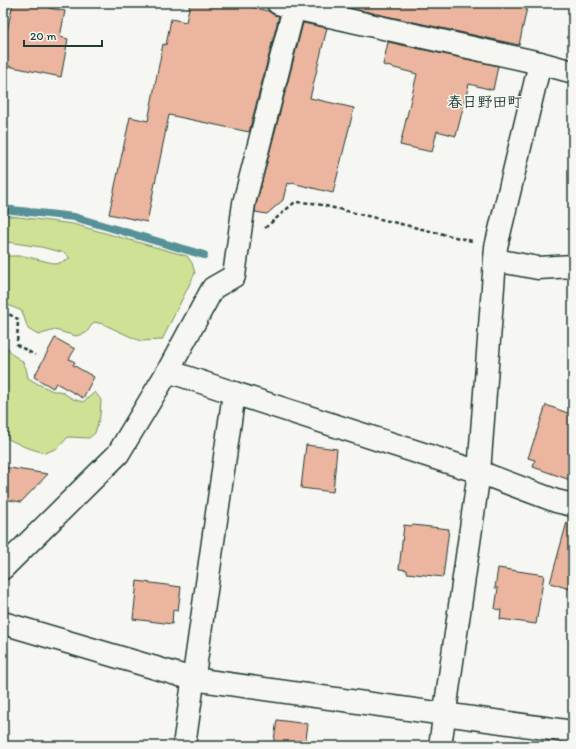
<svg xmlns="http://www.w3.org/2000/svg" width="576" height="749" font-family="Itim,'Klee One',sans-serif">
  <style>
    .green { fill: #cfe195; stroke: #778f64 }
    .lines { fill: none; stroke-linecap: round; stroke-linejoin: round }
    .stream { stroke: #569197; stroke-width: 8 }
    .building { fill: #ebb59f; stroke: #1f3d34 }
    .street-casing { stroke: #1f3d34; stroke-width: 25 }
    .path { stroke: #1f3d34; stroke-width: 2.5; stroke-dasharray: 4 3; stroke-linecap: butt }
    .street { stroke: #f6f6f2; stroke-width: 22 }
    .labels { text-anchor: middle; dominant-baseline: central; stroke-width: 3; stroke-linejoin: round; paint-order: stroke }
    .quarter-label { font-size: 15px; font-weight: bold; fill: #1f3d34; stroke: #f6f6f2 }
  </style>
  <rect width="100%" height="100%" fill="#f6f6f2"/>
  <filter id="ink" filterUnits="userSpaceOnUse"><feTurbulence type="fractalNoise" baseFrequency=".025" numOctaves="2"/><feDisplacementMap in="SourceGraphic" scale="8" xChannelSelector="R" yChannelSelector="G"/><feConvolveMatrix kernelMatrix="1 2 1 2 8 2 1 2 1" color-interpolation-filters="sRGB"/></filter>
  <g filter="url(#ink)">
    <g class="green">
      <path d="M 3,215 L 73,224 L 187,256 L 192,263 L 195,273 L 162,340 L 140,341 L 103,324 L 94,322 L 86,333 L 76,336 L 55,330 L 38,335 L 28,329 L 22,311 L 3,303 L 3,256 L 24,256 L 57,264 L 70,258 L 65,253 L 41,247 L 7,242 L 3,239 Z"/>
      <path d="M 8,348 L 13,355 L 22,361 L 26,368 L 28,378 L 38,384 L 53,391 L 60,391 L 73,399 L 83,402 L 95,392 L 101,400 L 100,416 L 95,433 L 89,438 L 68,437 L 58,448 L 45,453 L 25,447 L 8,439 L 7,427 L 5,420 L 3,420 L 3,350 Z"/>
    </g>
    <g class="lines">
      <path class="stream" d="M 3,209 L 74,217 L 204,255"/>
    </g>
    <g class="building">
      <path d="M 13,3 L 50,3 L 49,8 L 65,11 L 60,37 L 68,39 L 61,77 L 3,65 L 3,50 Z"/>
      <path d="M 190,3 L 235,3 L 268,11 L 274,15 L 279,16 L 249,132 L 169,115 L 147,222 L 109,214 L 130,117 L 148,121 L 163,44 L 166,45 L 171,19 L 186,22 Z"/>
      <path d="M 351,3 L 528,3 L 519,45 L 354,9 L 351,8 Z"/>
      <path d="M 303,23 L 327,28 L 310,98 L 354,108 L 333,193 L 292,183 L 291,184 L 287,183 L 283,200 L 267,214 L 255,212 L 256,205 Z"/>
      <path d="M 388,42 L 498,66 L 493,90 L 469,84 L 456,136 L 437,131 L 432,152 L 400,145 L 417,74 L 383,65 Z"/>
      <path d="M 55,338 L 75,349 L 69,359 L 75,362 L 73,365 L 94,377 L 83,398 L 56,383 L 53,388 L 34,377 Z"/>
      <path d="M 546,405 L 573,415 L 573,481 L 533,467 L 535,460 L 528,458 Z"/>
      <path d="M 306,445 L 337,449 L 333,492 L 301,488 Z"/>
      <path d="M 3,467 L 48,474 L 21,502 L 3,499 Z"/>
      <path d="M 567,522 L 573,523 L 573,590 L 550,583 Z"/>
      <path d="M 404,525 L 412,526 L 413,525 L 449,529 L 443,577 L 407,573 L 407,570 L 399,569 Z"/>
      <path d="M 498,568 L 544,575 L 536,624 L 500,619 L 501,610 L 495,609 L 498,588 L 495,588 Z"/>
      <path d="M 137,581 L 181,587 L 178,611 L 173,610 L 172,624 L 133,619 Z"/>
      <path d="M 277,720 L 308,724 L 305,746 L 273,746 Z"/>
    </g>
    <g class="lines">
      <defs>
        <g id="street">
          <path d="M 278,3 L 294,8 L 540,63 L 573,72"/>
          <path d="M 495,260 L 538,268 L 573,266"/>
          <path d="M 168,371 L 213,288 L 234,276 L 244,203 L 294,8"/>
          <path d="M 3,568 L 118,454 L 168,371 L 234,393"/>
          <path d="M 3,623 L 193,679 L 573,732"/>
          <path d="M 184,746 L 234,393 L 479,472 L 556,501 L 573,505"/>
          <path d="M 440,746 L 479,472 L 496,247 L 540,63"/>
        </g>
      </defs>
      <use href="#street" class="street-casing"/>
      <g class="path">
        <path d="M 265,228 L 295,202 L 313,203 L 472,241"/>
        <path d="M 3,311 L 18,319 L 17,345 L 35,355"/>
      </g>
      <use href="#street" class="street"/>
    </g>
  </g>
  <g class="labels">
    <g class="quarter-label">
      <text x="485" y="102">春日野田町</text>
    </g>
  </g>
  <rect width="576" height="749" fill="none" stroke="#f6f6f2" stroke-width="16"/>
  <rect x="8" y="8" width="560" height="733" fill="none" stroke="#1f3d34" stroke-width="1.5" filter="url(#ink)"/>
  <path d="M24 40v6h78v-6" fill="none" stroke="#1f3d34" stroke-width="2"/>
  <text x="30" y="40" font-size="12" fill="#1f3d34" stroke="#f6f6f2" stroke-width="3" paint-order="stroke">20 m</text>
</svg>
